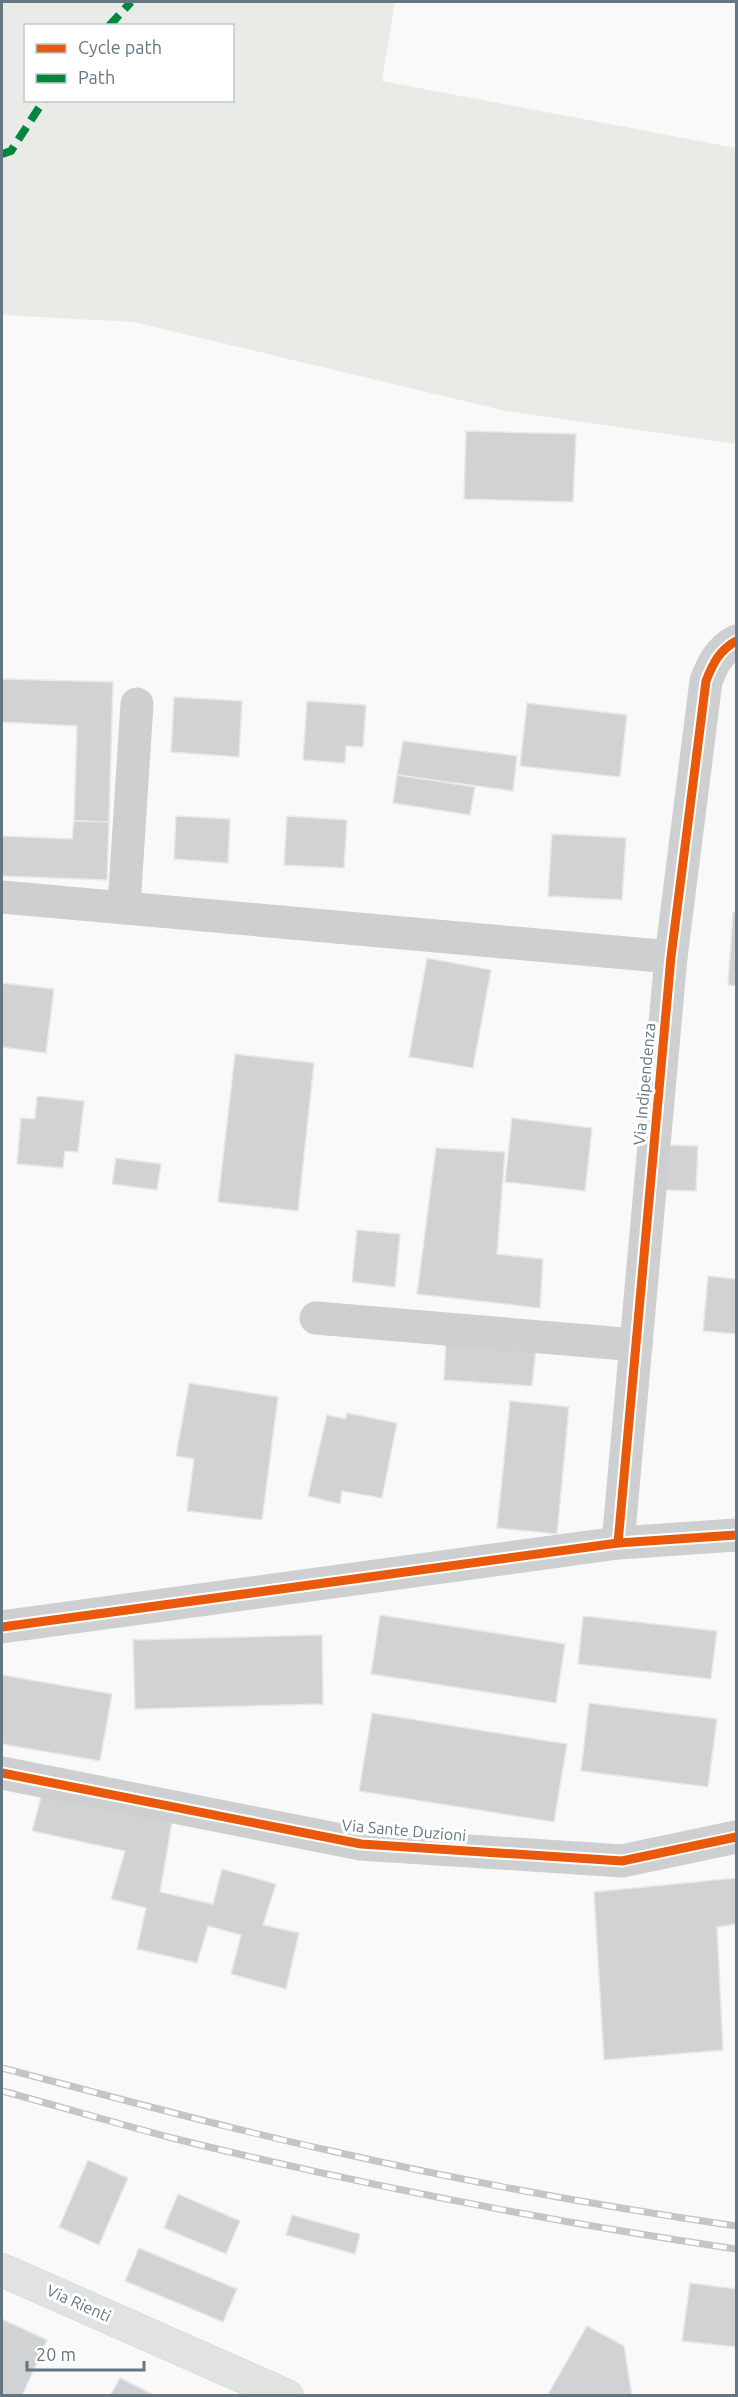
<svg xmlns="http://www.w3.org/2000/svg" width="738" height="2397" font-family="Ubuntu,sans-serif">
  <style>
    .green { fill: #e8ebe6; fill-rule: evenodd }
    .building { fill: #d0d2d3; stroke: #e8e8e8; stroke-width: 1.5 }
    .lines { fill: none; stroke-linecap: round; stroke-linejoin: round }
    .major-casing { stroke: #d5d6d7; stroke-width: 34 }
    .minor { stroke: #cecfd0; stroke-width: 33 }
    .major { stroke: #e1e2e2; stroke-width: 33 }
    .rail-casing { stroke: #c3c5c6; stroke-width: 7 }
    .rail { stroke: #fff; stroke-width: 4.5; stroke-dasharray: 14; stroke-linecap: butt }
    .quiet { stroke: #00873e; stroke-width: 8; stroke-dasharray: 15 8; stroke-linecap: butt }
    .cycleway-casing { stroke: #fff; stroke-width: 13 }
    .cycleway { stroke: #e8590c; stroke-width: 9 }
    .labels { text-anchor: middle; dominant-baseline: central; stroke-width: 6; stroke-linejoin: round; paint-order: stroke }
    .street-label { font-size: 16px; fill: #657683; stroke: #fff }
  </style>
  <rect width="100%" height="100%" fill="#f9f9f9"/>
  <path class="green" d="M 2,2 L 395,2 L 382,81 L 736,148 L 736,444 L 506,411 L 134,322 L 2,315 ZM 26,26 L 232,26 L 232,100 L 26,100 Z"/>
  <g class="building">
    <path d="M 466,431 L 576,434 L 573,502 L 464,499 Z"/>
    <path d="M 2,679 L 113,682 L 109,822 L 74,821 L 77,726 L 2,722 Z"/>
    <path d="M 174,697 L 242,701 L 239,757 L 171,752 Z"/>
    <path d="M 307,701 L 366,705 L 363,747 L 346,746 L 345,763 L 303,760 Z"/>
    <path d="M 527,703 L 627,715 L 620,777 L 520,766 Z"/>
    <path d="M 403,741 L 517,756 L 513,791 L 397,775 Z"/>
    <path d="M 397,775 L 475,787 L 470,815 L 393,803 Z"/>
    <path d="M 176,816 L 230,819 L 228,863 L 174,859 Z"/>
    <path d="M 287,816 L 347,820 L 344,868 L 284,865 Z"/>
    <path d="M 74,821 L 109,822 L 107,880 L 2,876 L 2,836 L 72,839 Z"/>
    <path d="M 552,834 L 626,838 L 622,900 L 548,896 Z"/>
    <path d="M 733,912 L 736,912 L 736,986 L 728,985 Z"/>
    <path d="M 427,958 L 491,970 L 473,1068 L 409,1057 Z"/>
    <path d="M 2,983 L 54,989 L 46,1053 L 2,1047 Z"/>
    <path d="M 235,1054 L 314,1063 L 298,1211 L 218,1202 Z"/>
    <path d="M 37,1096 L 84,1101 L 78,1152 L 65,1151 L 63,1168 L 17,1164 L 21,1118 L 35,1119 Z"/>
    <path d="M 512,1118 L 592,1128 L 585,1191 L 505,1182 Z"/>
    <path d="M 667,1145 L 698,1146 L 696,1191 L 665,1190 Z"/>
    <path d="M 436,1148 L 505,1152 L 497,1254 L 543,1259 L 540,1308 L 417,1294 Z"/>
    <path d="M 116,1158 L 161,1164 L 157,1190 L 112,1184 Z"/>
    <path d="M 357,1230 L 400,1234 L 395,1287 L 352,1282 Z"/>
    <path d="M 708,1276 L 736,1279 L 736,1334 L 703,1331 Z"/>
    <path d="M 446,1341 L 536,1347 L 532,1386 L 444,1380 Z"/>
    <path d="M 189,1383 L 278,1397 L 262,1520 L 187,1511 L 194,1459 L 176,1456 Z"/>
    <path d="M 510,1401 L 569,1407 L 557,1534 L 497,1528 Z"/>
    <path d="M 347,1413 L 397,1423 L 382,1498 L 342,1491 L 340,1504 L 308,1496 L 327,1415 L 346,1419 Z"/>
    <path d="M 380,1615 L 565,1644 L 556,1703 L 371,1674 Z"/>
    <path d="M 583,1616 L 717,1631 L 711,1679 L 578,1664 Z"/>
    <path d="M 322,1635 L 323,1704 L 135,1709 L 133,1640 Z"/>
    <path d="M 2,1675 L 112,1694 L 100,1761 L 2,1744 Z"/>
    <path d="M 589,1703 L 717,1719 L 708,1787 L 581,1771 Z"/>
    <path d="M 372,1713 L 567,1744 L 554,1822 L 359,1791 Z"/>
    <path d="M 41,1797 L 172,1822 L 160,1892 L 213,1904 L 222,1869 L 276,1884 L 263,1925 L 299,1933 L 286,1989 L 231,1974 L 241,1935 L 208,1926 L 197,1963 L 137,1949 L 146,1908 L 111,1899 L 125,1851 L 32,1831 Z"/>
    <path d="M 736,1878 L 736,1924 L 717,1927 L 723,2050 L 604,2060 L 594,1892 Z"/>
    <path d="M 88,2160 L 128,2178 L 99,2245 L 59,2227 Z"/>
    <path d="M 178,2194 L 240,2221 L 226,2254 L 164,2228 Z"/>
    <path d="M 292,2215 L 360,2234 L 355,2254 L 286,2235 Z"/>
    <path d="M 139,2248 L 237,2289 L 223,2322 L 125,2281 Z"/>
    <path d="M 690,2283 L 736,2289 L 736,2347 L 682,2341 Z"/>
    <path d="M 2,2319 L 47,2340 L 22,2396 L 2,2396 Z"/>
    <path d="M 587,2326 L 624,2346 L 632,2396 L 547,2396 Z"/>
    <path d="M 120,2378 L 156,2396 L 110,2396 Z"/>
  </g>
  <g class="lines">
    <defs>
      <path id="major" d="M 2,2270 L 287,2396"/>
    </defs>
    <use href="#major" class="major-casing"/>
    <g class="minor">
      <path d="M 2,897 L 671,957"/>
      <path d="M 124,906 L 137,704"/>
      <path d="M 316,1318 L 636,1345"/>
      <path d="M 618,1543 L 671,957 L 706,681 C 713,663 719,651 736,641"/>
      <path d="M 2,1627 L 618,1543 L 736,1535"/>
      <path d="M 2,1773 L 361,1844 L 622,1861 L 736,1837"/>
    </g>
    <use href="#major" class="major"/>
    <defs>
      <g id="rail">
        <path d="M 2,2068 C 110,2096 217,2126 327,2150 C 462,2181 599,2206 736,2226"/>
        <path d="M 2,2091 C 58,2106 115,2123 172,2138 C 358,2184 547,2221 736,2249"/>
      </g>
    </defs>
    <use href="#rail" class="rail-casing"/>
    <use href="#rail" class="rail"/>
    <g class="quiet">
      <path d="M 109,26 L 131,2"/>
      <path d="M 2,154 L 11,151 L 44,100"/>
    </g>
    <defs>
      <g id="cycleway">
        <path d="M 618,1543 L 671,957 L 706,681 C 713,663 719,651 736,641"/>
        <path d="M 2,1627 L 618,1543 L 736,1535"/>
        <path d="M 2,1773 L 361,1844 L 622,1861 L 736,1837"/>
      </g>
    </defs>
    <use href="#cycleway" class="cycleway-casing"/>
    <use href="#cycleway" class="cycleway"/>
  </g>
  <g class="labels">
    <g class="street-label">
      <text transform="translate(644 1084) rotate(-85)">Via Indipendenza</text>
      <text transform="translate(404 1830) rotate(5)">Via Sante Duzioni</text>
      <text transform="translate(79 2303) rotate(24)">Via Rienti</text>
    </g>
  </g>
  <rect width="738" height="2397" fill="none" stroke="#657683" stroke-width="6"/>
  <rect x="24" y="24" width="210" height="78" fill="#ffffff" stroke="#c1c8cd" stroke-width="1.5"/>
  <rect x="36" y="44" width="30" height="9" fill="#e8590c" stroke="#c1c8cd" stroke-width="1.5"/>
  <text x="78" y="54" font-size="18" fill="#657683">Cycle path</text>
  <rect x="36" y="74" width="30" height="9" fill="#00873e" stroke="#c1c8cd" stroke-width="1.5"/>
  <text x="78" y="84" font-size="18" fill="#657683">Path</text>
  <path d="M27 2361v9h117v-9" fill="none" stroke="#657683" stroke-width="3"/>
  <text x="36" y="2361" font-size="18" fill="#657683" stroke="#ffffff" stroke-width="4.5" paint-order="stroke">20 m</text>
</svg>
